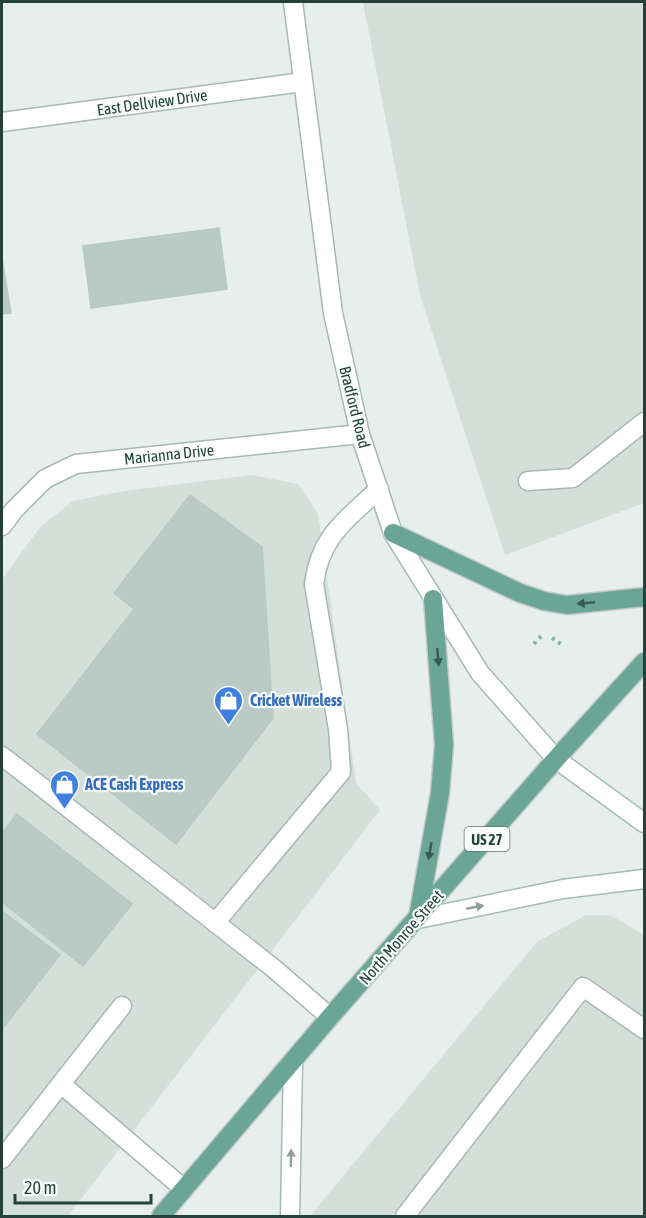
<svg xmlns="http://www.w3.org/2000/svg" width="646" height="1218" font-family="'Asap Condensed',sans-serif">
  <style>
    .built { fill: #d4dfda }
    .building { fill: #bbcac4; stroke: #b8c9c2; stroke-width: 1.5 }
    .lines { fill: none; stroke-linecap: round; stroke-linejoin: round }
    .service-casing { stroke: #a8b8b2; stroke-width: 21 }
    .minor-casing { stroke: #a8b8b2; stroke-width: 21 }
    .tertiary-casing { stroke: #a8b8b2; stroke-width: 21 }
    .secondary-casing { stroke: #a4bbb3; stroke-width: 21 }
    .primary-casing { stroke: #c2cac8; stroke-width: 21 }
    .path { stroke: #86b3a5; stroke-width: 4; stroke-dasharray: 3 4.5; stroke-linecap: butt }
    .service { stroke: #fff; stroke-width: 18 }
    .minor { stroke: #fff; stroke-width: 18 }
    .tertiary { stroke: #fff; stroke-width: 18 }
    .secondary { stroke: #fff; stroke-width: 18 }
    .primary { stroke: #6aa596; stroke-width: 18 }
    .oneway { fill: #365b51 }
    .oneway2 { fill: #92a09c }
    .labels { text-anchor: middle; dominant-baseline: central; stroke-width: 4.5; stroke-linejoin: round; paint-order: stroke }
    .shield { fill: #f7fbf9; stroke: #637a73; stroke-width: 1.5 }
    .shield-label { font-size: 15px; font-weight: bold; fill: #24423a }
    .street-label { font-size: 16px; fill: #24423a; stroke: #f7fbf9 }
    .shop-label { font-size: 16px; font-weight: bold; fill: #366cbe; stroke: #f7fbf9; text-anchor: start }
  </style>
  <rect width="100%" height="100%" fill="#e6efeb"/>
  <g class="built">
    <path d="M 363,2 L 644,2 L 644,503 L 505,555 L 420,295 Z"/>
    <path d="M 252,475 L 298,484 L 318,514 L 356,783 L 380,810 L 68,1216 L 2,1216 L 2,579 L 41,526 L 73,501 L 124,491 Z"/>
    <path d="M 586,915 L 610,915 L 644,935 L 644,1216 L 310,1216 L 537,942 Z"/>
  </g>
  <g class="building">
    <path d="M 219,228 L 227,289 L 91,308 L 83,246 Z"/>
    <path d="M 2,258 L 11,313 L 2,314 Z"/>
    <path d="M 190,495 L 262,547 L 273,718 L 114,593 Z"/>
    <path d="M 134,609 L 273,718 L 176,844 L 37,734 Z"/>
    <path d="M 17,814 L 132,904 L 83,966 L 2,902 L 2,833 Z"/>
    <path d="M 2,911 L 60,955 L 2,1029 Z"/>
  </g>
  <g class="lines">
    <defs>
      <g id="service">
        <path d="M 528,481 L 573,478 L 644,422"/>
        <path d="M 2,756 L 272,967 L 330,1017"/>
        <path d="M 215,923 L 341,772 L 338,729 L 314,584 C 320,536 346,520 379,489"/>
        <path d="M 61,1084 L 184,1189"/>
        <path d="M 2,1159 L 122,1006"/>
        <path d="M 290,1216 L 293,1062"/>
        <path d="M 405,1216 L 583,987 L 644,1029"/>
      </g>
      <g id="minor">
        <path d="M 2,122 L 303,82"/>
        <path d="M 2,526 L 14,510 L 45,479 L 76,464 L 360,434"/>
      </g>
      <path id="tertiary" d="M 293,2 L 333,313 L 360,434 L 393,533 L 480,673 L 556,759"/>
      <g id="secondary">
        <path d="M 556,759 L 644,823"/>
        <path d="M 418,919 L 563,889 L 644,879"/>
      </g>
      <g id="primary">
        <path d="M 393,533 L 520,593 L 544,601 L 567,605 L 644,597"/>
        <path d="M 418,917 L 440,793 L 444,745 L 433,599"/>
        <path d="M 161,1216 L 330,1017 L 556,759 L 644,662"/>
      </g>
    </defs>
    <use href="#service" class="service-casing"/>
    <use href="#minor" class="minor-casing"/>
    <use href="#tertiary" class="tertiary-casing"/>
    <use href="#secondary" class="secondary-casing"/>
    <use href="#primary" class="primary-casing"/>
    <g class="path">
      <path d="M 552,638 L 564,646"/>
      <path d="M 534,644 L 542,635"/>
    </g>
    <use href="#service" class="service"/>
    <use href="#minor" class="minor"/>
    <use href="#tertiary" class="tertiary"/>
    <use href="#secondary" class="secondary"/>
    <use href="#primary" class="primary"/>
  </g>
  <defs><path id="oneway-solid" d="M-6-.8H1V-3.2L6.5 0L1 3.2V.8H-6Z" transform="scale(1.5)"/></defs>
  <g class="oneway">
    <use href="#oneway-solid" transform="translate(586 603) rotate(175)"/>
    <use href="#oneway-solid" transform="translate(438 657) rotate(85)"/>
    <use href="#oneway-solid" transform="translate(430 851) rotate(100)"/>
  </g>
  <g class="oneway2">
    <use href="#oneway-solid" transform="translate(475 907) rotate(-11)"/>
    <use href="#oneway-solid" transform="translate(291 1158) rotate(-89)"/>
  </g>
  <defs>
    <symbol id="shop-pin" viewBox="-11 -11 22 30"><path d="M0 17L-7.5 6A9.5 9.5 0 1 1 7.5 6Z" fill="#3f7fe0" stroke="#f7fbf9"/><path d="M-5-2.5h2.3a2.7 3.5 0 0 1 5.4 0H5L5.5 6h-11ZM-1.5-2.5h3a1.5 2.3 0 0 0-3 0Z" fill="#fff"/></symbol>
  </defs>
  <g fill-rule="evenodd">
    <use href="#shop-pin" x="212" y="684" width="33" height="45"/>
    <use href="#shop-pin" x="48" y="768" width="33" height="45"/>
  </g>
  <g class="labels">
    <rect class="shield" x="464.5" y="827" width="45" height="24" rx="4.5"/>
    <g class="shield-label">
      <text x="487" y="839">US 27</text>
    </g>
    <g class="street-label">
      <text transform="translate(152 102) rotate(-8)">East Dellview Drive</text>
      <text transform="translate(355 407) rotate(76)">Bradford Road</text>
      <text transform="translate(169 454) rotate(-6)">Marianna Drive</text>
      <text transform="translate(401 937) rotate(-49)">North Monroe Street</text>
    </g>
    <g class="shop-label">
      <text x="250" y="700">Cricket Wireless</text>
      <text x="85" y="784">ACE Cash Express</text>
    </g>
  </g>
  <rect width="646" height="1218" fill="none" stroke="#24423a" stroke-width="6"/>
  <path d="M15 1194v9h136v-9" fill="none" stroke="#24423a" stroke-width="3"/>
  <text x="24" y="1194" font-size="18" fill="#24423a" stroke="#f7fbf9" stroke-width="4.5" paint-order="stroke">20 m</text>
</svg>
